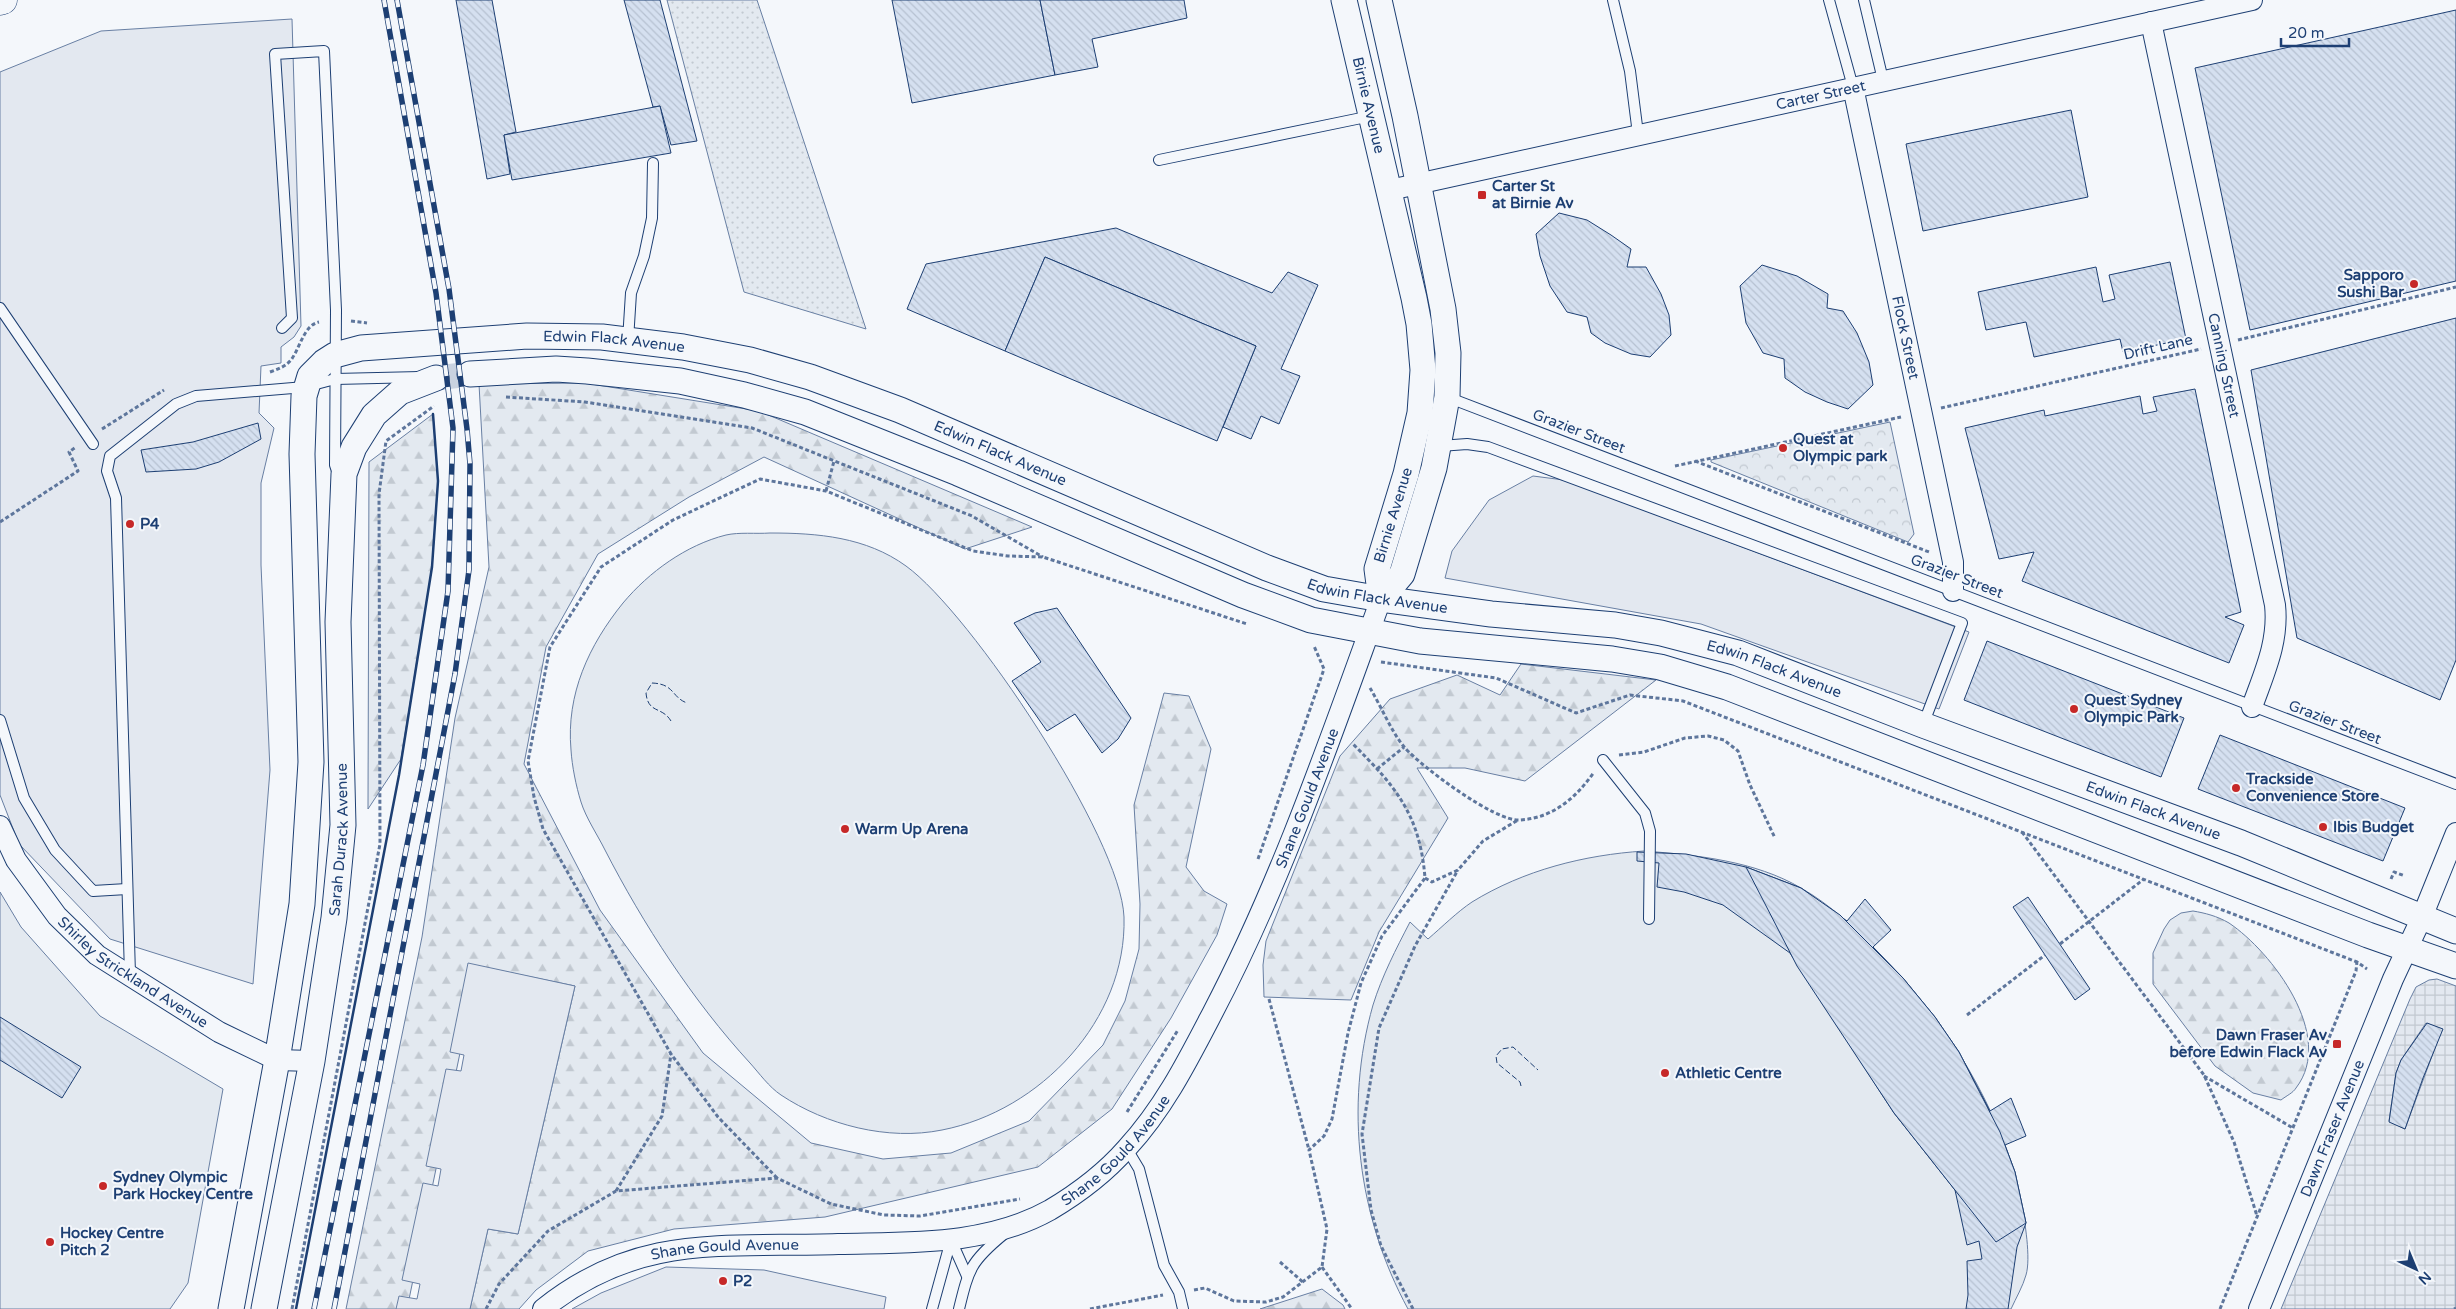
<svg xmlns="http://www.w3.org/2000/svg" width="2456" height="1309" font-family="'Varela Round',sans-serif">
  <style>
    .grass { fill: url(#grass-dots); stroke: #687fa3 }
    .forest { fill: url(#forest-firs); stroke: #687fa3 }
    .park { fill: url(#park-crowns); stroke: #687fa3 }
    .pitch { fill: #e3e9f0; stroke: #687fa3 }
    .parking { fill: #e3e8f0; stroke: #687fa3 }
    .plaza { fill: url(#plaza-grid); stroke: #687fa3; fill-rule: evenodd }
    .building { fill: url(#building-back-hatch); stroke: #1d3f73 }
    .lines { fill: none; stroke-linecap: round; stroke-linejoin: round }
    .tertiary-tunnel { stroke: #c9d2e0; stroke-width: 25; stroke-dasharray: 25 12; stroke-linecap: butt }
    .service-casing { stroke: #1d3f73; stroke-width: 12 }
    .minor-casing { stroke: #1d3f73; stroke-width: 22 }
    .tertiary-casing { stroke: #1d3f73; stroke-width: 27 }
    .motorway-casing { stroke: #1d3f73; stroke-width: 29 }
    .path { stroke: #5e769c; stroke-width: 3; stroke-dasharray: 4 2.5; stroke-linecap: butt }
    .service { stroke: #f4f7fb; stroke-width: 10 }
    .minor { stroke: #f4f7fb; stroke-width: 20 }
    .tertiary { stroke: #f4f7fb; stroke-width: 25 }
    .motorway { stroke: #f4f7fb; stroke-width: 28 }
    .rail-casing { stroke: #1d3f73; stroke-width: 5.5 }
    .rail { stroke: #f4f7fb; stroke-width: 4; stroke-dasharray: 11; stroke-linecap: butt }
    .fence { stroke: #1d3f73; stroke-width: 1; stroke-dasharray: 6 2.5; stroke-linecap: butt }
    .wall { stroke: #1d3f73; stroke-width: 2.5 }
    .poi-dot { fill: #c62828; stroke: #f4f7fb; stroke-width: 2 }
    .labels { text-anchor: middle; dominant-baseline: central; stroke-width: 4; stroke-linejoin: round; paint-order: stroke }
    .street-label { font-size: 15px; fill: #1d3f73; stroke: #f4f7fb }
    .poi-label { font-size: 15px; font-weight: bold; fill: #1d3f73; stroke: #f4f7fb; text-anchor: start }
  </style>
  <defs>
    <pattern id="grass-dots" width="8" height="8" patternUnits="userSpaceOnUse" patternTransform="scale(1.25)"><rect width="8" height="8" fill="#e3e9f0"/><path d="M2 2h.1M6 6h.1" fill="none" stroke="#c2c9d1" stroke-width="1.8" stroke-linecap="round"/></pattern>
    <pattern id="forest-firs" width="22" height="20" patternUnits="userSpaceOnUse" patternTransform="scale(1.25)"><rect width="22" height="20" fill="#e3e9f0"/><path d="M5 1l3.5 6h-7zM16 11l3.5 6h-7z" fill="#c2c9d1"/></pattern>
    <pattern id="park-crowns" width="20" height="18" patternUnits="userSpaceOnUse" patternTransform="scale(1.25)"><rect width="20" height="18" fill="#e3e9f0"/><path d="M2 6a3 3 0 1 1 6 0M12 15a3 3 0 1 1 6 0" fill="none" stroke="#c2c9d1"/></pattern>
    <pattern id="plaza-grid" width="8" height="8" patternUnits="userSpaceOnUse" patternTransform="scale(1.25)"><rect width="8" height="8" fill="#e3e8f0"/><path d="M0 4h8M4 0v8" fill="none" stroke="#c2c8d1"/></pattern>
    <pattern id="building-back-hatch" width="6" height="6" patternUnits="userSpaceOnUse" patternTransform="scale(1.25)"><rect width="6" height="6" fill="#d5e0f0"/><path d="M-1 5l2 2M0 0l6 6M5-1l2 2" fill="none" stroke="#b6c1d1"/></pattern>
  </defs>
  <rect width="100%" height="100%" fill="#f4f7fb"/>
  <path class="grass" d="M 667,0 L 757,0 L 866,329 L 744,292 Z"/>
  <g class="forest">
    <path d="M 585,383 L 759,411 L 1032,527 L 965,549 L 764,457 L 689,497 L 598,554 L 546,647 L 524,764 L 600,910 L 703,1053 L 811,1143 L 883,1159 L 951,1153 L 1029,1121 L 1103,1045 L 1125,1001 L 1139,949 L 1140,904 L 1134,805 L 1164,693 L 1189,696 L 1211,749 L 1186,867 L 1204,891 L 1227,904 L 1217,935 L 1171,1018 L 1112,1109 L 1038,1167 L 825,1217 L 674,1229 L 588,1251 L 536,1290 L 519,1309 L 470,1309 L 488,1229 L 518,1234 L 575,986 L 478,966 L 407,1309 L 346,1309 L 422,937 L 455,718 L 489,567 L 479,384 Z"/>
    <path d="M 433,414 L 438,481 L 432,567 L 401,759 L 368,809 L 369,462 Z"/>
    <path d="M 1521,664 L 1656,680 L 1525,781 L 1465,768 L 1417,768 L 1448,818 L 1379,932 L 1351,1000 L 1264,997 L 1263,965 L 1266,941 L 1340,756 L 1390,699 L 1457,675 L 1500,695 Z"/>
    <path d="M 2193,911 C 2205,913 2217,916 2229,923 C 2272,952 2336,1036 2296,1088 C 2293,1093 2286,1096 2281,1100 L 2253,1093 L 2215,1066 L 2153,984 L 2153,953 L 2164,929 L 2170,920 L 2181,913 Z"/>
    <path d="M 1322,1289 L 1343,1305 L 1345,1309 L 1260,1309 Z"/>
  </g>
  <path class="park" d="M 1890,422 L 1914,534 L 1908,542 L 1711,462 L 1711,460 Z"/>
  <g class="pitch">
    <path d="M 770,533 C 818,533 866,537 906,566 C 971,613 1121,838 1124,917 C 1127,1020 1040,1111 942,1130 C 888,1141 826,1125 781,1095 C 769,1087 759,1073 750,1063 C 693,1001 643,924 605,850 C 597,834 586,818 581,802 C 576,786 572,766 571,750 C 566,694 589,645 623,603 C 649,572 686,545 726,535 C 739,532 756,534 770,533 Z"/>
    <path d="M 1644,851 C 1697,855 1755,861 1801,888 C 1831,905 1856,929 1879,953 C 1947,1023 2001,1107 2021,1203 C 2025,1220 2031,1259 2026,1275 C 2023,1286 2016,1298 2011,1309 L 1408,1309 C 1358,1217 1344,1107 1373,1005 C 1382,976 1396,949 1410,922 L 1428,939 C 1442,927 1457,912 1472,902 C 1524,870 1584,855 1644,851 Z"/>
    <path d="M 0,892 L 21,927 L 100,1016 L 223,1089 L 188,1283 L 170,1309 L 0,1309 Z"/>
  </g>
  <g class="parking">
    <path d="M 292,19 L 301,326 L 294,337 L 281,347 L 281,363 L 261,366 L 259,413 L 274,428 L 261,483 L 261,565 L 270,770 L 253,984 L 110,939 L 19,844 L 0,795 L 0,72 L 101,31 Z"/>
    <path d="M 1533,476 L 1564,480 L 1969,632 L 1939,709 L 1701,624 L 1445,578 L 1452,551 L 1489,500 Z"/>
    <path d="M 468,963 L 575,986 L 518,1234 L 488,1229 L 470,1309 L 396,1309 L 399,1296 L 417,1299 L 420,1284 L 402,1280 L 423,1183 L 438,1186 L 441,1169 L 426,1166 L 446,1069 L 461,1071 L 464,1055 L 450,1052 Z"/>
    <path d="M 666,1267 L 764,1270 L 886,1297 L 884,1309 L 572,1309 L 601,1293 Z"/>
  </g>
  <path class="plaza" d="M 2437,979 L 2456,986 L 2456,1309 L 2281,1309 L 2410,999 L 2416,987 L 2429,980 ZM 2426,1023 L 2442,1029 L 2405,1129 L 2389,1121 L 2396,1073 L 2401,1060 Z"/>
  <g class="building">
    <path d="M 456,0 L 492,0 L 516,132 L 504,135 L 510,174 L 487,179 Z"/>
    <path d="M 624,0 L 660,0 L 697,141 L 671,145 L 660,106 L 653,107 Z"/>
    <path d="M 892,0 L 1040,0 L 1055,75 L 912,103 Z"/>
    <path d="M 1040,0 L 1184,0 L 1187,18 L 1092,39 L 1098,67 L 1055,75 Z"/>
    <path d="M 2456,10 L 2456,281 L 2250,330 L 2195,68 Z"/>
    <path d="M 660,106 L 671,153 L 512,180 L 504,135 Z"/>
    <path d="M 2071,110 L 2088,197 L 1923,231 L 1906,144 Z"/>
    <path d="M 1559,213 L 1587,220 L 1611,235 L 1631,249 L 1627,267 L 1646,267 L 1661,294 L 1669,315 L 1671,335 L 1650,357 L 1631,354 L 1605,343 L 1591,333 L 1587,317 L 1567,312 L 1550,286 L 1540,256 L 1536,234 Z"/>
    <path d="M 1116,228 L 1272,293 L 1288,272 L 1318,285 L 1281,369 L 1300,376 L 1279,424 L 1261,416 L 1251,439 L 1223,427 L 1256,346 L 1045,257 L 1005,351 L 907,309 L 926,264 Z"/>
    <path d="M 1045,257 L 1256,346 L 1217,441 L 1005,351 Z"/>
    <path d="M 2170,262 L 2186,339 L 2123,352 L 2120,339 L 2034,357 L 2026,322 L 1986,330 L 1978,292 L 2096,267 L 2103,302 L 2115,299 L 2109,275 Z"/>
    <path d="M 1762,265 L 1797,276 L 1828,294 L 1827,308 L 1843,311 L 1857,333 L 1869,362 L 1873,385 L 1848,409 L 1827,402 L 1805,392 L 1785,378 L 1784,359 L 1763,353 L 1746,323 L 1740,286 Z"/>
    <path d="M 2456,318 L 2456,660 L 2440,700 L 2297,638 L 2251,370 Z"/>
    <path d="M 2195,389 L 2241,612 L 2225,617 L 2244,625 L 2229,663 L 2022,581 L 2034,552 L 1999,559 L 1965,428 L 2044,410 L 2045,416 L 2140,396 L 2143,414 L 2157,411 L 2153,397 Z"/>
    <path d="M 258,423 L 261,439 L 219,462 L 196,469 L 146,472 L 141,450 L 193,442 Z"/>
    <path d="M 1057,608 L 1131,718 L 1118,739 L 1102,753 L 1075,714 L 1047,731 L 1012,681 L 1041,662 L 1014,623 L 1035,613 Z"/>
    <path d="M 1987,641 L 2184,718 L 2161,777 L 1964,700 Z"/>
    <path d="M 2220,735 L 2405,808 L 2383,861 L 2198,789 Z"/>
    <path d="M 1637,852 L 1686,854 L 1746,867 L 1801,888 L 1847,921 L 1865,899 L 1891,930 L 1873,947 L 1903,978 L 1935,1017 L 1959,1052 L 1990,1111 L 2011,1098 L 2026,1136 L 2005,1145 L 2015,1172 L 2026,1223 L 2017,1247 L 2008,1309 L 1966,1309 L 1968,1295 L 1967,1261 L 1982,1259 L 1979,1241 L 1967,1245 L 1955,1190 L 1894,1113 L 1790,953 L 1723,905 L 1684,892 L 1657,887 L 1659,863 L 1637,861 Z"/>
    <path d="M 1746,867 L 1801,888 L 1840,915 L 1903,978 L 1935,1017 L 1959,1052 L 2000,1132 L 2015,1172 L 2026,1223 L 1996,1242 L 1894,1113 L 1797,966 Z"/>
    <path d="M 2028,897 L 2090,989 L 2075,1000 L 2013,907 Z"/>
    <path d="M 0,1017 L 81,1067 L 62,1098 L 0,1060 Z"/>
    <path d="M 2427,1023 L 2443,1029 L 2423,1078 L 2405,1129 L 2389,1122 L 2396,1073 L 2401,1060 Z"/>
  </g>
  <g class="lines">
    <path class="tertiary-tunnel" d="M 436,378 L 470,374"/>
    <defs>
      <g id="service">
        <path d="M 1613,0 L 1630,71 L 1638,134"/>
        <path d="M 1829,0 L 1853,87"/>
        <path d="M 1864,0 L 1883,80"/>
        <path d="M 1159,160 L 1371,116"/>
        <path d="M 0,308 L 93,444"/>
        <path d="M 282,328 L 292,318 L 275,54 L 324,51 L 336,310 L 335,465 L 338,474"/>
        <path d="M 628,340 L 631,293 L 644,256 L 652,218 L 653,163"/>
        <path d="M 1447,397 L 2456,784"/>
        <path d="M 1440,446 L 1467,444 L 1488,447 L 1962,623 L 1923,725"/>
        <path d="M 0,720 L 24,798 L 55,850 L 93,891 L 127,889"/>
        <path d="M 1603,760 L 1645,813 L 1650,831 L 1649,919"/>
        <path d="M 130,974 L 116,498 L 107,471 L 110,456 L 176,404 L 196,396 L 305,387 L 335,379 L 420,377"/>
        <path d="M 1127,1149 L 1139,1169 L 1164,1265 L 1179,1292 L 1183,1309"/>
        <path d="M 951,1240 L 967,1276"/>
        <path d="M 932,1309 L 951,1240"/>
        <path d="M 959,1309 C 969,1268 971,1261 1004,1234"/>
      </g>
      <g id="minor">
        <path id="s1" d="M 2151,22 L 2275,605 C 2279,642 2264,673 2252,707"/>
        <path id="s2" d="M 1853,87 L 1953,562 L 1953,591"/>
        <path id="s3" d="M 1390,190 L 2252,0"/>
        <path id="s4" d="M 0,826 L 16,860 L 57,916 L 97,955 L 219,1032 L 277,1060 L 312,1061"/>
        <path id="s5" d="M 543,1309 C 639,1232 724,1248 838,1244 C 909,1242 986,1246 1050,1210 C 1077,1194 1106,1172 1127,1148 C 1164,1108 1188,1060 1213,1012 C 1282,880 1330,739 1381,599"/>
        <path id="s6" d="M 2259,1309 L 2393,979 L 2422,917 L 2456,833"/>
      </g>
      <g id="tertiary">
        <path id="s7" d="M 1344,0 L 1414,298 L 1419,324 L 1423,370 L 1420,413 L 1406,474 L 1377,569 L 1381,599"/>
        <path d="M 1379,0 L 1405,116 L 1443,309 L 1448,353 L 1447,397 L 1434,468 L 1402,574 L 1381,599"/>
        <path d="M 470,374 L 556,369 L 587,371 L 680,381 L 744,395 L 805,412 L 958,473 L 1243,595 L 1311,620 L 1420,641 L 1612,659 L 1660,667 L 1727,687 L 2368,935 L 2456,966"/>
        <path id="s8" d="M 231,1309 L 277,1060 L 302,904 L 311,762 L 302,454 L 304,396 L 310,376 L 324,362 L 335,355 L 361,348 L 527,336 L 602,337 L 683,347 L 750,360 L 810,377 L 900,410 L 1267,568 L 1324,589 L 1381,599 L 1491,614 L 1615,625 L 1661,633 L 1738,653 L 1923,725 L 2241,843 L 2456,931"/>
        <path id="s9" d="M 264,1309 L 312,1061 L 334,918 L 343,825 L 338,622 L 344,474 L 354,447 L 374,415 L 400,392 L 436,378"/>
      </g>
      <path id="motorway" d="M 0,1 L 3,0"/>
    </defs>
    <use href="#service" class="service-casing"/>
    <use href="#minor" class="minor-casing"/>
    <use href="#tertiary" class="tertiary-casing"/>
    <use href="#motorway" class="motorway-casing"/>
    <g class="path">
      <path d="M 351,321 L 367,323"/>
      <path d="M 2238,340 L 2456,287"/>
      <path d="M 270,372 C 278,369 285,367 291,360 C 300,348 304,325 319,322"/>
      <path d="M 506,397 L 585,402 L 752,428 L 972,516 L 1043,557"/>
      <path d="M 1941,408 L 2201,349"/>
      <path d="M 102,429 L 164,390"/>
      <path d="M 1695,461 L 1929,552"/>
      <path d="M 1675,466 L 1901,417"/>
      <path d="M 826,491 L 834,461"/>
      <path d="M 0,522 L 78,471 L 69,452 L 76,447"/>
      <path d="M 1381,662 L 1496,678 L 1576,713 L 1630,695 L 1683,701 L 2357,962 L 2367,969"/>
      <path d="M 1370,688 C 1381,706 1392,733 1405,748 C 1422,767 1495,822 1520,820 C 1553,818 1576,798 1594,772"/>
      <path d="M 1619,755 L 1644,752 L 1685,738 L 1708,736 L 1724,740 L 1738,751 L 1750,785 L 1775,838"/>
      <path d="M 1377,769 L 1404,747"/>
      <path d="M 2022,832 L 2204,1075 L 2234,1142 L 2257,1216"/>
      <path d="M 1258,859 L 1324,669 L 1314,646"/>
      <path d="M 1425,878 L 1432,882 L 1458,870 L 1483,841 L 1518,820"/>
      <path d="M 2391,879 L 2394,872 L 2405,876"/>
      <path d="M 2060,944 L 2144,879"/>
      <path d="M 1269,999 L 1309,1150"/>
      <path d="M 1967,1015 L 2045,955"/>
      <path d="M 2204,1076 L 2293,1128"/>
      <path d="M 1127,1112 L 1178,1030"/>
      <path d="M 777,1178 L 718,1117 L 671,1054 L 543,829 L 534,797 L 528,761 L 550,647 L 601,567 L 673,520 L 760,479 L 826,491 L 973,551 L 1008,556 L 1043,557 L 1247,624"/>
      <path d="M 616,1191 L 662,1116 L 671,1054"/>
      <path d="M 1280,1262 L 1304,1283"/>
      <path d="M 1322,1267 L 1352,1309"/>
      <path d="M 1194,1290 L 1205,1288 L 1234,1301 L 1266,1302 L 1283,1297 L 1322,1267 L 1327,1229 L 1309,1150 L 1324,1136 L 1332,1119 L 1348,1033 L 1361,983 L 1382,936 L 1425,878 C 1420,814 1395,786 1352,743"/>
      <path d="M 292,1309 L 380,844 L 379,494 L 386,441 L 434,406"/>
      <path d="M 486,1309 L 499,1284 L 548,1231 L 616,1191 L 777,1178 L 831,1204 L 884,1215 L 920,1216 L 1020,1199"/>
      <path d="M 1090,1309 L 1163,1295"/>
      <path d="M 1413,1309 L 1381,1246 L 1371,1210 L 1362,1134 L 1379,1028 L 1415,946 L 1458,870"/>
      <path d="M 2220,1309 L 2356,971 L 2357,961"/>
      <path d="M 2454,1309 L 2456,1308"/>
    </g>
    <use href="#service" class="service"/>
    <use href="#minor" class="minor"/>
    <use href="#tertiary" class="tertiary"/>
    <use href="#motorway" class="motorway"/>
    <defs>
      <g id="rail">
        <path d="M 314,1309 L 423,765 L 448,591 L 453,428 L 436,293 L 384,0"/>
        <path d="M 334,1309 L 455,674 L 469,570 L 470,464 L 467,429 L 449,289 L 397,0"/>
      </g>
    </defs>
    <use href="#rail" class="rail-casing"/>
    <use href="#rail" class="rail"/>
    <g class="fence">
      <path d="M 671,721 C 662,706 648,714 646,693 L 652,683 C 675,684 671,697 687,703"/>
      <path d="M 1521,1086 L 1520,1082 L 1497,1063 L 1496,1056 L 1502,1049 L 1513,1047 L 1538,1070"/>
    </g>
    <path class="wall" d="M 296,1309 L 399,775 L 432,567 L 438,481 L 433,414"/>
  </g>
  <g class="poi-dot">
    <rect x="1477" y="190" width="10" height="10" rx="2.5"/>
    <circle cx="2414" cy="284" r="5"/>
    <circle cx="1783" cy="448" r="5"/>
    <circle cx="130" cy="524" r="5"/>
    <circle cx="2074" cy="709" r="5"/>
    <circle cx="2236" cy="788" r="5"/>
    <circle cx="2323" cy="827" r="5"/>
    <circle cx="845" cy="829" r="5"/>
    <rect x="2332" y="1039" width="10" height="10" rx="2.5"/>
    <circle cx="1665" cy="1073" r="5"/>
    <circle cx="103" cy="1186" r="5"/>
    <circle cx="50" cy="1242" r="5"/>
    <circle cx="723" cy="1281" r="5"/>
  </g>
  <g class="labels">
    <g class="street-label">
      <text stroke="none"><textPath href="#s3" startOffset="441">Carter Street</textPath></text>
      <text stroke="none"><textPath href="#s7" startOffset="108">Birnie Avenue</textPath></text>
      <text stroke="none"><textPath href="#s2" startOffset="256">Flock Street</textPath></text>
      <text stroke="none"><textPath href="#s8" startOffset="1254">Edwin Flack Avenue</textPath></text>
      <text transform="translate(2158 347) rotate(-13)">Drift Lane</text>
      <text stroke="none"><textPath href="#s1" startOffset="351">Canning Street</textPath></text>
      <text transform="translate(1579 431) rotate(21)">Grazier Street</text>
      <text stroke="none"><textPath href="#s8" startOffset="1659">Edwin Flack Avenue</textPath></text>
      <text transform="translate(1393 515) rotate(-73)">Birnie Avenue</text>
      <text transform="translate(1957 576) rotate(21)">Grazier Street</text>
      <text stroke="none"><textPath href="#s8" startOffset="2064">Edwin Flack Avenue</textPath></text>
      <text stroke="none"><textPath href="#s8" startOffset="2469">Edwin Flack Avenue</textPath></text>
      <text transform="translate(2335 722) rotate(21)">Grazier Street</text>
      <text stroke="none"><textPath href="#s5" startOffset="1021">Shane Gould Avenue</textPath></text>
      <text stroke="none"><textPath href="#s8" startOffset="2874">Edwin Flack Avenue</textPath></text>
      <text stroke="none"><textPath href="#s9" startOffset="476">Sarah Durack Avenue</textPath></text>
      <text stroke="none"><textPath href="#s4" startOffset="202">Shirley Strickland Avenue</textPath></text>
      <text stroke="none"><textPath href="#s6" startOffset="195">Dawn Fraser Avenue</textPath></text>
      <text stroke="none"><textPath href="#s5" startOffset="616">Shane Gould Avenue</textPath></text>
      <text stroke="none"><textPath href="#s5" startOffset="196">Shane Gould Avenue</textPath></text>
    </g>
    <g class="poi-label">
      <text x="1492" y="186">Carter St<tspan x="1492" dy="17">at Birnie Av</tspan></text>
      <text x="2404" y="275" text-anchor="end">Sapporo<tspan x="2404" dy="17">Sushi Bar</tspan></text>
      <text x="1793" y="439">Quest at<tspan x="1793" dy="17">Olympic park</tspan></text>
      <text x="140" y="524">P4</text>
      <text x="2084" y="700">Quest Sydney<tspan x="2084" dy="17">Olympic Park</tspan></text>
      <text x="2246" y="779">Trackside<tspan x="2246" dy="17">Convenience Store</tspan></text>
      <text x="2333" y="827">Ibis Budget</text>
      <text x="855" y="829">Warm Up Arena</text>
      <text x="2327" y="1035" text-anchor="end">Dawn Fraser Av<tspan x="2327" dy="17">before Edwin Flack Av</tspan></text>
      <text x="1675" y="1073">Athletic Centre</text>
      <text x="113" y="1177">Sydney Olympic<tspan x="113" dy="17">Park Hockey Centre</tspan></text>
      <text x="60" y="1233">Hockey Centre<tspan x="60" dy="17">Pitch 2</tspan></text>
      <text x="733" y="1281">P2</text>
    </g>
  </g>
  <g transform="translate(2416 1269) rotate(136)" stroke="#f4f7fb" stroke-width="4" paint-order="stroke">
  <path d="M0-4L9 19L0 12L-9 19Z" fill="#1d3f73"/>
  <text y="-8" font-size="14" font-weight="bold" text-anchor="middle" fill="#1d3f73">N</text>
  </g>
  <path d="M2281 38v8h68v-8" fill="none" stroke="#1d3f73" stroke-width="2.5"/>
  <text x="2288" y="38" font-size="15" fill="#1d3f73" stroke="#f4f7fb" stroke-width="4" paint-order="stroke">20 m</text>
</svg>
